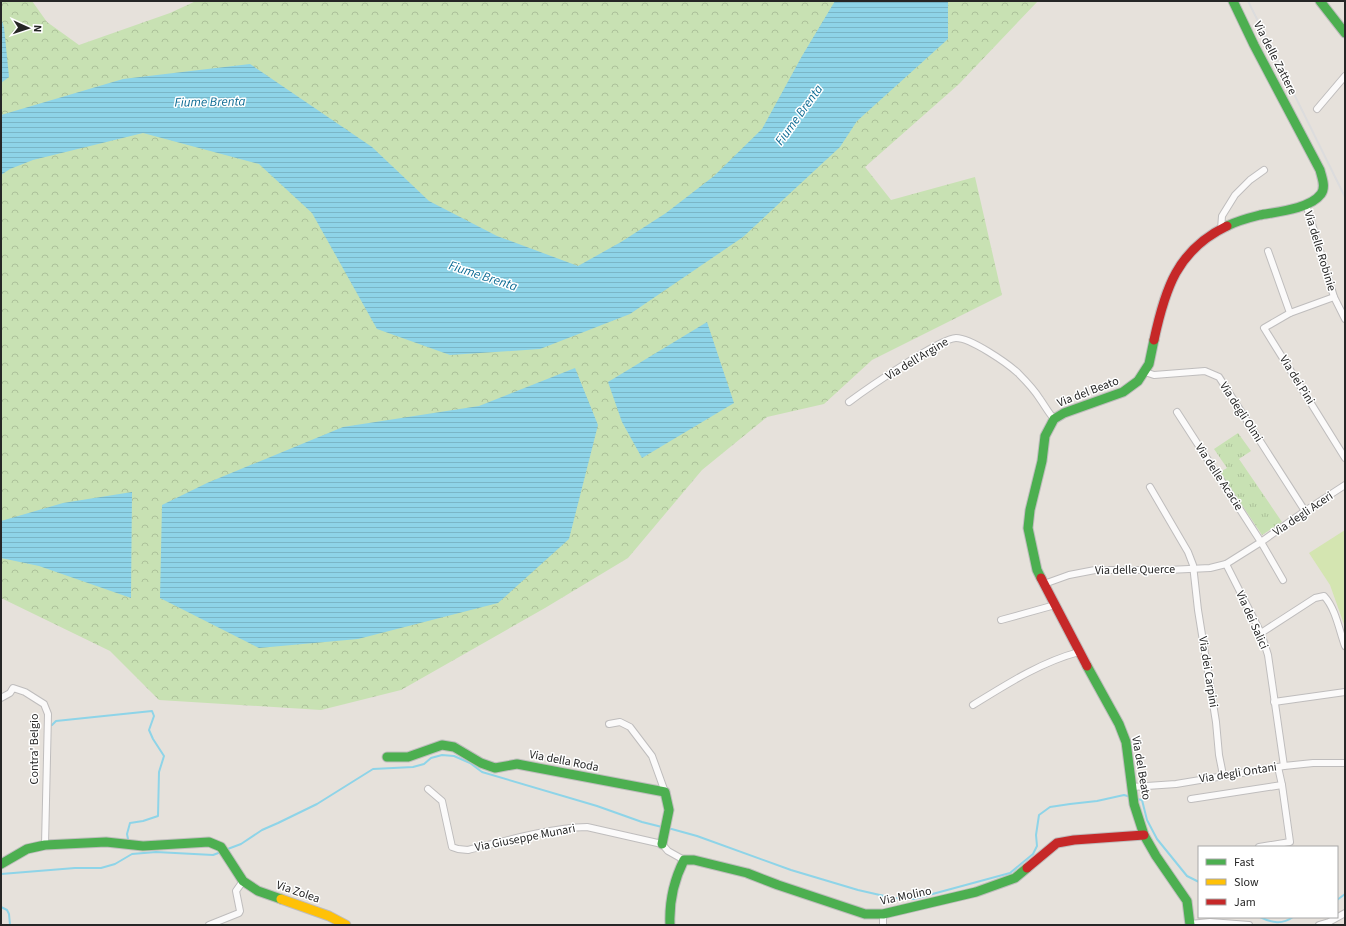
<svg xmlns="http://www.w3.org/2000/svg" width="1346" height="926" font-family="'Source Sans 3',sans-serif">
  <style>
    .forest { fill: url(#forest-crowns) }
    .park { fill: url(#park-tufts) }
    .pitch { fill: #d4e5b1 }
    .water { fill: url(#water-rules) }
    .lines { fill: none; stroke-linecap: round; stroke-linejoin: round }
    .stream { stroke: #8ed4e8; stroke-width: 2 }
    .street-casing { stroke: #bfbdbd; stroke-width: 8 }
    .fast-casing { stroke: #bfbdbd; stroke-width: 11 }
    .slow-casing { stroke: #bfbdbd; stroke-width: 11 }
    .jam-casing { stroke: #bfbdbd; stroke-width: 11 }
    .street { stroke: #fbfafa; stroke-width: 6 }
    .fast { stroke: #4caf50; stroke-width: 9 }
    .slow { stroke: #ffc107; stroke-width: 9 }
    .jam { stroke: #c62828; stroke-width: 9 }
    .rail { stroke: #dcdcdd; stroke-width: 2 }
    .labels { text-anchor: middle; dominant-baseline: central; stroke-width: 3; stroke-linejoin: round; paint-order: stroke }
    .street-label { font-size: 12px; fill: #262626; stroke: #fff }
    .water-label { font-size: 13px; font-style: italic; fill: #0d6b94; stroke: #fff }
  </style>
  <defs>
    <pattern id="forest-crowns" width="20" height="18" patternUnits="userSpaceOnUse"><rect width="20" height="18" fill="#c8e1b3"/><path d="M2 6a3 3 0 1 1 6 0M12 15a3 3 0 1 1 6 0" fill="none" stroke="#acc19a"/></pattern>
    <pattern id="park-tufts" width="24" height="20" patternUnits="userSpaceOnUse"><rect width="24" height="20" fill="#c8e1b3"/><path d="M3 7l-1-3M5 7V3M7 7l1-3M15 17l-1-3M17 17v-4M19 17l1-3" fill="none" stroke="#acc19a"/></pattern>
    <pattern id="water-rules" width="6" height="5" patternUnits="userSpaceOnUse"><rect width="6" height="5" fill="#8ed4e8"/><path d="M0 2.5h6" fill="none" stroke="#7ab6c7"/></pattern>
  </defs>
  <rect width="100%" height="100%" fill="#e6e1db"/>
  <path class="forest" d="M 1,1 L 32,1 L 47,22 L 79,45 L 170,13 L 196,1 L 1038,1 L 959,84 L 865,167 L 891,200 L 975,177 L 1002,295 L 872,360 L 824,404 L 767,417 L 702,470 L 628,558 L 545,608 L 401,690 L 321,710 L 159,700 L 110,651 L 1,598 Z"/>
  <path class="park" d="M 1238,433 L 1251,451 L 1239,459 L 1282,522 L 1262,535 L 1220,472 L 1227,468 L 1214,449 Z"/>
  <path class="pitch" d="M 1345,530 L 1345,627 L 1330,585 L 1309,553 Z"/>
  <g class="water">
    <path d="M 835,1 L 948,1 L 948,39 L 857,121 L 840,147 L 743,237 L 630,314 L 540,349 L 450,355 L 377,329 L 312,213 L 259,164 L 143,133 L 33,160 L 10,169 L 1,175 L 1,115 L 123,79 L 250,64 L 372,147 L 429,201 L 497,236 L 578,266 L 621,242 L 666,213 L 714,176 L 762,129 L 802,56 Z"/>
    <path d="M 1,18 L 4,27 L 9,77 L 1,83 Z"/>
    <path d="M 707,322 L 734,403 L 642,458 L 622,422 L 608,382 Z"/>
    <path d="M 575,368 L 598,425 L 569,539 L 498,603 L 358,639 L 259,648 L 160,598 L 162,505 L 207,483 L 343,427 L 479,406 Z"/>
    <path d="M 132,492 L 131,598 L 39,566 L 1,558 L 1,521 L 63,503 Z"/>
  </g>
  <g class="lines">
    <g class="stream">
      <path d="M 52,725 L 56,721 L 152,711 L 154,716 L 149,730 L 153,739 L 164,756 L 159,772 L 158,816 L 143,821 L 130,823 L 127,834 L 128,839"/>
      <path d="M 1137,799 L 1142,800 L 1147,820 L 1157,839 L 1187,876 L 1199,882"/>
      <path d="M 668,828 L 697,836 L 791,870 L 858,890 L 893,898 L 914,899 L 1010,873 L 1033,854 L 1037,846 L 1036,835 L 1039,815 L 1050,807 L 1070,804 L 1097,801 L 1124,795 L 1131,797"/>
      <path d="M 225,850 L 241,844 L 262,830 L 278,823 L 317,804 L 373,769 L 413,767 L 424,764 L 431,758 L 442,755 L 454,756 L 470,763 L 482,772 L 597,806 L 642,822 L 662,827"/>
      <path d="M 1,874 L 75,868 L 101,868 L 115,864 L 132,854 L 156,852 L 213,855 L 221,852"/>
      <path d="M 1337,900 L 1345,894"/>
      <path d="M 1,907 L 7,910 L 9,914 L 10,925"/>
      <path d="M 1260,917 C 1272,923 1282,925 1293,917"/>
    </g>
    <defs>
      <g id="street">
        <path d="M 1317,109 L 1345,76"/>
        <path d="M 1306,204 L 1334,297 L 1345,319"/>
        <path d="M 1221,229 L 1222,216 L 1235,195 L 1250,180 L 1264,170"/>
        <path d="M 1268,251 L 1290,313"/>
        <path d="M 1334,297 L 1290,313 L 1264,328 L 1345,458"/>
        <path d="M 1145,372 L 1154,375 L 1205,371 L 1219,377 L 1305,511"/>
        <path d="M 849,402 C 865,390 940,338 956,338 C 971,338 1007,363 1018,373 C 1026,381 1034,389 1040,399 C 1045,406 1048,412 1054,419"/>
        <path d="M 1177,412 L 1261,542 L 1283,580"/>
        <path d="M 1150,487 L 1188,552 L 1193,565 L 1198,610 L 1216,722 L 1219,755 L 1223,775"/>
        <path d="M 1226,564 L 1261,633 L 1268,655 L 1284,766"/>
        <path d="M 1044,584 L 1069,575 L 1095,570 L 1168,570 L 1210,568 L 1226,564 L 1261,542 L 1305,511 L 1345,485"/>
        <path d="M 1001,620 L 1055,605"/>
        <path d="M 1261,633 L 1315,598 L 1324,596 C 1336,609 1339,630 1345,646"/>
        <path d="M 1,698 L 10,693 L 13,688 L 25,692 L 44,704 L 48,714 L 45,845"/>
        <path d="M 1274,702 L 1345,692"/>
        <path d="M 973,705 C 1007,684 1041,662 1079,652"/>
        <path d="M 609,724 L 620,722 L 630,727 L 652,756 L 665,792"/>
        <path d="M 1132,787 L 1176,784 L 1284,766 L 1313,763 L 1345,763"/>
        <path d="M 428,789 L 442,801 L 452,847 L 458,849 L 468,850 C 505,841 549,828 587,827 L 662,844 L 668,851 L 684,860"/>
        <path d="M 1191,799 L 1282,785"/>
        <path d="M 1259,847 L 1290,842 L 1282,785 L 1278,767"/>
        <path d="M 883,914 L 883,925"/>
        <path d="M 1190,924 L 1210,922 L 1249,925"/>
        <path d="M 209,925 L 239,913 L 240,911 L 236,891 L 243,881"/>
        <path d="M 1319,925 L 1329,922 L 1345,913"/>
      </g>
      <g id="fast">
        <path d="M 1320,1 L 1345,33"/>
        <path d="M 1227,226 C 1237,221 1248,218 1260,215 C 1276,212 1310,209 1321,194 C 1326,187 1322,178 1320,170 L 1254,45 L 1233,1"/>
        <path d="M 1041,578 L 1037,570 L 1028,528 L 1030,510 L 1042,461 L 1045,436 L 1054,419 L 1064,413 L 1123,392 L 1138,381 L 1149,364 L 1154,340"/>
        <path d="M 1087,666 L 1119,724 L 1126,742 L 1134,804 L 1144,835 L 1156,856 L 1187,901 L 1190,925"/>
        <path d="M 387,757 L 408,757 L 442,745 L 454,747 L 481,763 L 495,768 L 517,764 L 665,792 L 669,810 L 662,844"/>
        <path d="M 1,864 L 27,849 L 45,845 L 106,842 L 143,846 L 209,842 L 221,847 L 243,881 L 258,891 L 281,899"/>
        <path d="M 670,925 C 669,903 674,880 684,860 L 694,860 L 747,873 L 778,885 L 865,914 L 883,914 L 976,892 L 1015,878 L 1027,868"/>
      </g>
      <path id="slow" d="M 281,899 L 329,916 L 346,925"/>
      <g id="jam">
        <path d="M 1154,340 C 1165,289 1177,250 1227,226"/>
        <path d="M 1041,578 L 1087,666"/>
        <path d="M 1027,868 L 1057,843 L 1074,840 L 1144,835"/>
      </g>
    </defs>
    <use href="#street" class="street-casing"/>
    <use href="#fast" class="fast-casing"/>
    <use href="#slow" class="slow-casing"/>
    <use href="#jam" class="jam-casing"/>
    <use href="#street" class="street"/>
    <use href="#fast" class="fast"/>
    <use href="#slow" class="slow"/>
    <use href="#jam" class="jam"/>
    <path class="rail" d="M 1248,1 L 1345,197"/>
  </g>
  <g class="labels">
    <g class="street-label">
      <text transform="translate(1275 58) rotate(63)">Via delle Zattere</text>
      <text transform="translate(1320 251) rotate(73)">Via delle Robinie</text>
      <text transform="translate(917 359) rotate(-31)">Via dell'Argine</text>
      <text transform="translate(1297 380) rotate(58)">Via dei Pini</text>
      <text transform="translate(1088 392) rotate(-21)">Via del Beato</text>
      <text transform="translate(1241 412) rotate(57)">Via degli Olmi</text>
      <text transform="translate(1219 477) rotate(57)">Via delle Acacie</text>
      <text transform="translate(1303 514) rotate(-34)">Via degli Aceri</text>
      <text transform="translate(1135 570) rotate(-1)">Via delle Querce</text>
      <text transform="translate(1252 620) rotate(66)">Via dei Salici</text>
      <text transform="translate(1208 672) rotate(81)">Via dei Carpini</text>
      <text transform="translate(34 749) rotate(-90)">Contra' Belgio</text>
      <text transform="translate(564 761) rotate(11)">Via della Roda</text>
      <text transform="translate(1141 768) rotate(80)">Via del Beato</text>
      <text transform="translate(1238 773) rotate(-9)">Via degli Ontani</text>
      <text transform="translate(525 838) rotate(-11)">Via Giuseppe Munari</text>
      <text transform="translate(298 892) rotate(19)">Via Zolea</text>
      <text transform="translate(906 896) rotate(-12)">Via Molino</text>
    </g>
    <g class="water-label">
      <text transform="translate(210 102) rotate(-1)">Fiume Brenta</text>
      <text transform="translate(799 115) rotate(-54)">Fiume Brenta</text>
      <text transform="translate(483 276) rotate(18)">Fiume Brenta</text>
    </g>
  </g>
  <rect width="1346" height="926" fill="none" stroke="#262626" stroke-width="4"/>
  <rect x="1198" y="846" width="140" height="72" fill="#ffffff" stroke="#a8a8a8"/>
  <rect x="1206" y="859" width="20" height="6" fill="#4caf50" stroke="#a8a8a8"/>
  <text x="1234" y="866" font-size="12" fill="#262626">Fast</text>
  <rect x="1206" y="879" width="20" height="6" fill="#ffc107" stroke="#a8a8a8"/>
  <text x="1234" y="886" font-size="12" fill="#262626">Slow</text>
  <rect x="1206" y="899" width="20" height="6" fill="#c62828" stroke="#a8a8a8"/>
  <text x="1234" y="906" font-size="12" fill="#262626">Jam</text>
  <g transform="translate(28 28) rotate(93)" stroke="#ffffff" stroke-width="3" paint-order="stroke">
  <path d="M0-3L7 15L0 10L-7 15Z" fill="#262626"/>
  <text y="-6" font-size="11" font-weight="bold" text-anchor="middle" fill="#262626">N</text>
  </g>
</svg>
